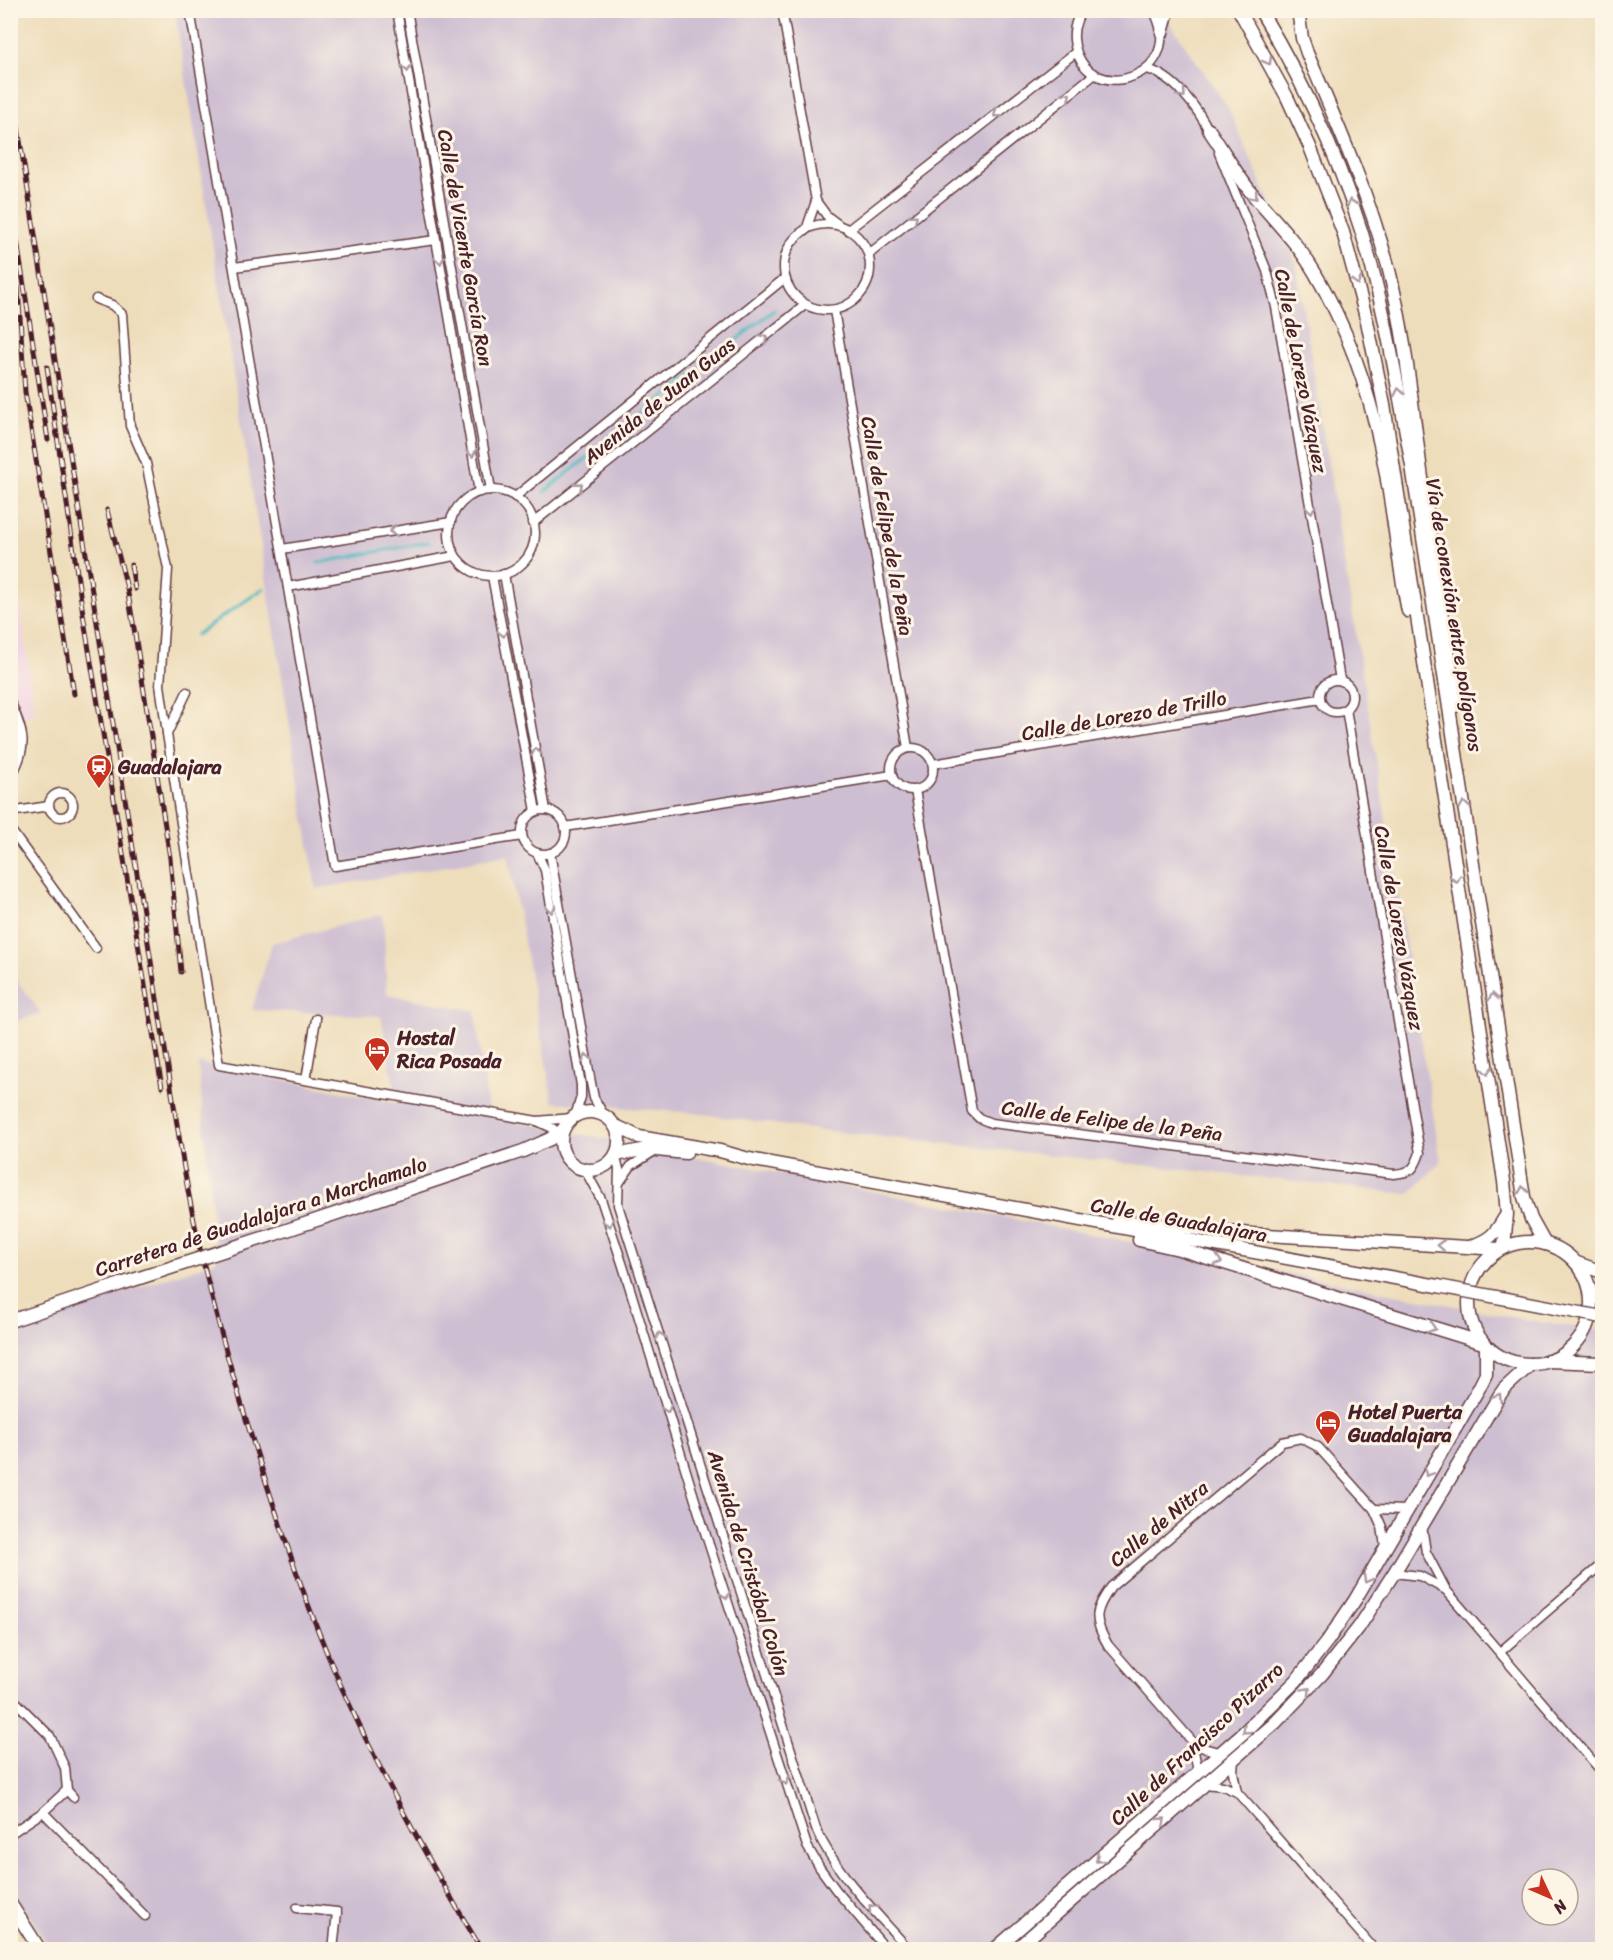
<svg xmlns="http://www.w3.org/2000/svg" width="1613" height="1960" font-family="Sriracha,sans-serif">
  <style>
    .built { fill: #f1d0e3 }
    .industrial { fill: #cebed1; fill-rule: evenodd }
    .lines { fill: none; stroke-linecap: round; stroke-linejoin: round }
    .stream { stroke: #48b7c0; stroke-width: 3 }
    .minor-casing { stroke: #633c41; stroke-width: 11 }
    .secondary-casing { stroke: #633c41; stroke-width: 15 }
    .primary-casing { stroke: #633c41; stroke-width: 15 }
    .minor { stroke: #fff; stroke-width: 8 }
    .secondary { stroke: #fff; stroke-width: 12 }
    .primary { stroke: #fff; stroke-width: 12 }
    .rail-casing { stroke: #4a1f2b; stroke-width: 5 }
    .rail { stroke: #fcf5e5; stroke-width: 3; stroke-dasharray: 9; stroke-linecap: butt }
    .secondary-bridge-casing { stroke: #633c41; stroke-width: 15; stroke-linecap: butt }
    .secondary-bridge { stroke: #fff; stroke-width: 12 }
    .oneway { stroke: #ae9aa0 }
    .labels { text-anchor: middle; dominant-baseline: central; stroke-width: 6; stroke-linejoin: round; paint-order: stroke }
    .street-label { font-size: 20px; fill: #4a1f2b; stroke: #fcf5e5 }
    .poi-label { font-size: 20px; font-weight: bold; fill: #4a1f2b; stroke: #fcf5e5; text-anchor: start }
  </style>
  <rect width="100%" height="100%" fill="#fcf5e5"/>
  <filter id="ink" filterUnits="userSpaceOnUse"><feTurbulence type="fractalNoise" baseFrequency=".0167" numOctaves="2"/><feDisplacementMap in="SourceGraphic" scale="12" xChannelSelector="R" yChannelSelector="G"/><feConvolveMatrix kernelMatrix="1 2 1 2 8 2 1 2 1" color-interpolation-filters="sRGB"/></filter>
  <filter id="wash" filterUnits="userSpaceOnUse"><feTurbulence type="fractalNoise" baseFrequency=".008" numOctaves="4" result="noise"/><feDisplacementMap in="SourceGraphic" scale="24" xChannelSelector="R" yChannelSelector="G"/><feGaussianBlur stdDeviation="1.35" result="paint"/><feColorMatrix in="noise" values="0 0 0 0 0 0 0 0 0 0 0 0 0 0 0 0 0 1.4 0 .05"/><feComposite in="paint" operator="in"/></filter>
  <g filter="url(#wash)">
    <rect width="100%" height="100%" fill="#edb"/>
    <path class="built" d="M 11,546 L 35,713 L 22,717 L 11,691 Z"/>
    <g class="industrial">
      <path d="M 175,11 L 1162,11 L 1229,109 L 1296,263 L 1441,1162 L 1409,1194 L 810,1129 L 694,1113 L 553,1102 L 508,855 L 316,889 Z"/>
      <path d="M 383,914 L 387,994 L 475,1011 L 489,1116 L 1532,1321 L 1602,1331 L 1602,1949 L 51,1949 L 11,1888 L 10,1330 L 217,1261 L 198,1063 L 397,1103 L 381,1016 L 252,1010 L 272,943 ZM 1532,1879 L 1568,1879 L 1568,1915 L 1532,1915 Z"/>
      <path d="M 11,972 L 41,1013 L 11,1023 Z"/>
    </g>
    <g class="lines">
      <g class="stream">
        <path d="M 544,492 L 774,310"/>
        <path d="M 318,563 L 428,542"/>
        <path d="M 196,635 L 264,588"/>
      </g>
    </g>
  </g>
  <g filter="url(#ink)">
    <g class="lines">
      <defs>
        <g id="minor">
          <path d="M 190,10 L 335,866 L 522,836"/>
          <path d="M 397,10 L 479,492"/>
          <path d="M 407,10 L 491,490"/>
          <path d="M 782,10 L 816,201"/>
          <path d="M 1082,10 C 1075,21 1072,33 1075,46 C 1090,110 1190,74 1153,10"/>
          <path d="M 1147,69 C 1174,76 1198,108 1210,133"/>
          <path d="M 1219,153 L 1267,271 L 1276,307 L 1340,680"/>
          <circle cx="827" cy="267" r="43"/>
          <path d="M 806,230 L 816,201 L 827,216 L 839,225"/>
          <path d="M 848,230 L 1076,52"/>
          <path d="M 869,254 L 1095,74"/>
          <path d="M 234,267 L 436,240"/>
          <path d="M 96,299 L 112,305 L 122,314 L 130,426 L 146,463 L 168,569 L 160,685 L 167,733"/>
          <path d="M 834,310 L 908,748"/>
          <circle cx="492" cy="533" r="43"/>
          <path d="M 515,497 L 785,278"/>
          <path d="M 533,523 L 805,305"/>
          <path d="M 282,549 L 451,522"/>
          <path d="M 504,574 L 546,810"/>
          <path d="M 492,576 L 536,811"/>
          <path d="M 288,587 L 455,556"/>
          <circle cx="1336" cy="696" r="16"/>
          <path d="M 187,692 L 167,734 L 219,1065 L 537,1121 L 572,1118"/>
          <circle cx="912" cy="769" r="21"/>
          <path d="M 933,764 L 1320,699"/>
          <path d="M 915,790 L 972,1111 L 979,1118 L 991,1123 L 1394,1174 C 1412,1172 1414,1170 1420,1153 L 1346,709"/>
          <circle cx="61" cy="805" r="12"/>
          <circle cx="544" cy="832" r="22"/>
          <path d="M 10,812 L 49,806"/>
          <path d="M 565,827 L 892,775"/>
          <path d="M 10,829 L 96,948"/>
          <path d="M 537,853 L 545,870 L 581,1085 L 581,1097 L 575,1116"/>
          <path d="M 550,853 L 591,1083 L 594,1098 L 603,1114"/>
          <path d="M 306,1080 L 316,1019"/>
          <path d="M 537,1121 L 552,1128 L 561,1135"/>
          <path d="M 615,1155 L 619,1169 L 618,1205 L 816,1829 C 837,1875 873,1909 906,1946 L 913,1950"/>
          <path d="M 585,1170 L 601,1199 L 623,1266 L 703,1526 L 807,1846 L 820,1868 L 836,1890 L 887,1950"/>
          <path d="M 619,1183 L 631,1166 L 656,1150"/>
          <path d="M 1374,1509 L 1406,1510"/>
          <path d="M 1422,1526 L 1426,1552 L 1446,1590 L 1602,1772"/>
          <path d="M 1394,1573 L 1420,1576 L 1446,1590"/>
          <path d="M 1500,1652 L 1602,1564"/>
          <path d="M 10,1696 L 50,1736 L 65,1768 L 67,1790 L 43,1812 L 10,1834"/>
          <path d="M 1192,1741 L 1198,1772"/>
          <path d="M 1221,1753 L 1204,1748 L 1192,1741 L 1108,1645 C 1092,1619 1095,1610 1111,1587 L 1282,1442 L 1301,1438 L 1318,1447 L 1374,1509 L 1382,1527 L 1385,1546"/>
          <path d="M 1234,1759 L 1233,1772 L 1237,1792"/>
          <path d="M 1205,1784 L 1223,1786 L 1237,1792 L 1375,1950"/>
          <path d="M 67,1790 L 73,1797"/>
          <path d="M 43,1812 L 145,1916"/>
          <path d="M 297,1908 L 337,1912 L 333,1950"/>
        </g>
        <g id="secondary">
          <path d="M 10,706 C 22,734 26,746 10,774"/>
          <circle cx="590" cy="1141" r="29"/>
          <path d="M 616,1126 L 639,1137 L 720,1151 L 749,1159 L 1438,1286"/>
          <path d="M 616,1155 L 647,1149 L 686,1153"/>
          <path d="M 1118,1221 L 1252,1234 L 1500,1249"/>
          <path d="M 275,1234 L 523,1151 L 550,1139 L 563,1130"/>
          <path d="M 1139,1240 L 1179,1249 L 1483,1343"/>
          <path d="M 1577,1263 L 1602,1272"/>
          <path d="M 10,1321 L 121,1284"/>
          <path d="M 1548,1361 L 1602,1363"/>
        </g>
        <g id="primary">
          <path d="M 1239,10 L 1287,97 L 1310,147 L 1343,232 L 1367,321 L 1384,405 L 1405,539 L 1504,1181 L 1507,1214 L 1504,1247"/>
          <path d="M 1260,10 C 1314,99 1357,199 1380,300 C 1393,355 1402,411 1412,466 L 1524,1197 L 1531,1219 L 1545,1244"/>
          <path d="M 1298,10 L 1302,38 L 1307,53 C 1337,123 1368,193 1388,266 C 1406,336 1412,407 1422,478 C 1432,548 1444,619 1454,689 L 1455,706"/>
          <path d="M 1162,33 L 1168,10"/>
          <path d="M 1209,130 C 1223,150 1235,172 1250,191 C 1272,218 1297,242 1315,273 C 1347,327 1369,391 1382,453 C 1393,505 1397,558 1408,611"/>
          <circle cx="1530" cy="1303" r="61"/>
          <path d="M 1470,1247 C 1490,1239 1494,1236 1505,1217"/>
          <path d="M 10,1903 L 40,1950"/>
          <path d="M 994,1950 L 1242,1734 L 1296,1681 L 1328,1640 L 1355,1600 L 1479,1388 L 1486,1374 L 1486,1346"/>
          <path d="M 1015,1950 L 1275,1723 L 1322,1674 L 1359,1627 L 1394,1573 L 1499,1396 L 1504,1389 L 1531,1364"/>
        </g>
      </defs>
      <use href="#minor" class="minor-casing"/>
      <use href="#secondary" class="secondary-casing"/>
      <use href="#primary" class="primary-casing"/>
      <use href="#minor" class="minor"/>
      <use href="#secondary" class="secondary"/>
      <use href="#primary" class="primary"/>
      <defs>
        <g id="rail">
          <path d="M 10,78 L 184,1168 C 200,1263 226,1356 255,1448 C 281,1528 307,1609 341,1686 C 382,1777 430,1864 482,1950"/>
          <path d="M 10,196 L 48,440"/>
          <path d="M 18,288 L 25,392 L 74,694"/>
          <path d="M 47,367 L 83,614 L 162,1087"/>
          <path d="M 107,510 L 127,588 L 135,634 L 170,858 L 181,972"/>
          <path d="M 131,565 L 135,589"/>
        </g>
      </defs>
      <use href="#rail" class="rail-casing"/>
      <use href="#rail" class="rail"/>
      <defs>
        <g id="secondary-bridge">
          <path d="M 121,1284 L 275,1234"/>
          <path d="M 1438,1286 L 1602,1317"/>
        </g>
      </defs>
      <use href="#secondary-bridge" class="secondary-bridge-casing"/>
      <use href="#secondary-bridge" class="secondary-bridge"/>
    </g>
    <defs><path id="oneway-chevron" d="M-2-3.5L2.5 0L-2 3.5" fill="none" stroke-width="1.6" stroke-linecap="round" stroke-linejoin="round" transform="scale(1.5)"/></defs>
    <g class="oneway">
      <use href="#oneway-chevron" transform="translate(1268 61) rotate(61)"/>
      <use href="#oneway-chevron" transform="translate(407 68) rotate(80)"/>
      <use href="#oneway-chevron" transform="translate(1182 94) rotate(49)"/>
      <use href="#oneway-chevron" transform="translate(1067 96) rotate(-39)"/>
      <use href="#oneway-chevron" transform="translate(997 114) rotate(142)"/>
      <use href="#oneway-chevron" transform="translate(1254 196) rotate(50)"/>
      <use href="#oneway-chevron" transform="translate(1351 203) rotate(-109)"/>
      <use href="#oneway-chevron" transform="translate(914 218) rotate(-39)"/>
      <use href="#oneway-chevron" transform="translate(440 260) rotate(80)"/>
      <use href="#oneway-chevron" transform="translate(1357 281) rotate(74)"/>
      <use href="#oneway-chevron" transform="translate(764 338) rotate(-39)"/>
      <use href="#oneway-chevron" transform="translate(1399 392) rotate(-100)"/>
      <use href="#oneway-chevron" transform="translate(472 453) rotate(80)"/>
      <use href="#oneway-chevron" transform="translate(579 486) rotate(-39)"/>
      <use href="#oneway-chevron" transform="translate(1311 509) rotate(80)"/>
      <use href="#oneway-chevron" transform="translate(393 531) rotate(171)"/>
      <use href="#oneway-chevron" transform="translate(503 633) rotate(79)"/>
      <use href="#oneway-chevron" transform="translate(536 752) rotate(-100)"/>
      <use href="#oneway-chevron" transform="translate(1464 805) rotate(-99)"/>
      <use href="#oneway-chevron" transform="translate(1456 879) rotate(81)"/>
      <use href="#oneway-chevron" transform="translate(551 909) rotate(80)"/>
      <use href="#oneway-chevron" transform="translate(1493 997) rotate(-99)"/>
      <use href="#oneway-chevron" transform="translate(587 1058) rotate(-100)"/>
      <use href="#oneway-chevron" transform="translate(1487 1071) rotate(82)"/>
      <use href="#oneway-chevron" transform="translate(1523 1190) rotate(-99)"/>
      <use href="#oneway-chevron" transform="translate(609 1223) rotate(72)"/>
      <use href="#oneway-chevron" transform="translate(1441 1245) rotate(-177)"/>
      <use href="#oneway-chevron" transform="translate(1218 1261) rotate(17)"/>
      <use href="#oneway-chevron" transform="translate(1432 1328) rotate(18)"/>
      <use href="#oneway-chevron" transform="translate(660 1336) rotate(-107)"/>
      <use href="#oneway-chevron" transform="translate(1498 1397) rotate(-58)"/>
      <use href="#oneway-chevron" transform="translate(667 1409) rotate(73)"/>
      <use href="#oneway-chevron" transform="translate(1428 1473) rotate(121)"/>
      <use href="#oneway-chevron" transform="translate(1367 1579) rotate(119)"/>
      <use href="#oneway-chevron" transform="translate(726 1595) rotate(72)"/>
      <use href="#oneway-chevron" transform="translate(1307 1691) rotate(-47)"/>
      <use href="#oneway-chevron" transform="translate(1246 1730) rotate(138)"/>
      <use href="#oneway-chevron" transform="translate(785 1781) rotate(72)"/>
      <use href="#oneway-chevron" transform="translate(1162 1821) rotate(-41)"/>
      <use href="#oneway-chevron" transform="translate(1099 1859) rotate(139)"/>
      <use href="#oneway-chevron" transform="translate(872 1908) rotate(-132)"/>
    </g>
  </g>
  <defs>
    <symbol id="station-pin" viewBox="-11 -11 22 30"><path d="M0 17L-7.5 6A9.5 9.5 0 1 1 7.5 6Z" fill="#c8321e" stroke="#fcf5e5"/><path d="M-3-6H3Q5-6 5-4V2Q5 4 3 4L4.5 6H3L1.5 4h-3L-3 6H-4.5L-3 4Q-5 4-5 2V-4Q-5-6-3-6ZM-3.5-4v3h7v-3ZM-3.5 1v1.5H-2V1ZM2 1v1.5H3.5V1Z" fill="#fff"/></symbol>
    <symbol id="hotel-pin" viewBox="-11 -11 22 30"><path d="M0 17L-7.5 6A9.5 9.5 0 1 1 7.5 6Z" fill="#c8321e" stroke="#fcf5e5"/><path d="M-6-4.5h1.5V1H6V5H4.5V3h-9V5H-6ZM-4 0a1.8 1.8 0 1 1 3.6 0ZM.5 0V-2.5h3Q6-2.5 6 0Z" fill="#fff"/></symbol>
  </defs>
  <g fill-rule="evenodd">
    <use href="#station-pin" x="84" y="752" width="30" height="40"/>
    <use href="#hotel-pin" x="362" y="1035" width="30" height="40"/>
    <use href="#hotel-pin" x="1313" y="1408" width="30" height="40"/>
  </g>
  <g class="labels">
    <g class="street-label">
      <text transform="translate(465 248) rotate(80)">Calle de Vicente García Ron</text>
      <text transform="translate(1301 371) rotate(79)">Calle de Lorezo Vázquez</text>
      <text transform="translate(659 401) rotate(-39)">Avenida de Juan Guas</text>
      <text transform="translate(887 526) rotate(80)">Calle de Felipe de la Peña</text>
      <text transform="translate(1454 615) rotate(81)">Vía de conexión entre polígonos</text>
      <text transform="translate(1124 716) rotate(-10)">Calle de Lorezo de Trillo</text>
      <text transform="translate(1399 928) rotate(80)">Calle de Lorezo Vázquez</text>
      <text transform="translate(1112 1121) rotate(7)">Calle de Felipe de la Peña</text>
      <text transform="translate(261 1217) rotate(-18)">Carretera de Guadalajara a Marchamalo</text>
      <text transform="translate(1179 1220) rotate(10)">Calle de Guadalajara</text>
      <text transform="translate(1159 1524) rotate(-40)">Calle de Nitra</text>
      <text transform="translate(748 1563) rotate(73)">Avenida de Cristóbal Colón</text>
      <text transform="translate(1197 1744) rotate(-43)">Calle de Francisco Pizarro</text>
    </g>
    <g class="poi-label">
      <text x="118" y="767">Guadalajara</text>
      <text x="397" y="1038">Hostal<tspan x="397" dy="23">Rica Posada</tspan></text>
      <text x="1348" y="1412">Hotel Puerta<tspan x="1348" dy="23">Guadalajara</tspan></text>
    </g>
  </g>
  <rect width="1613" height="1960" fill="none" stroke="#fcf5e5" stroke-width="36"/>
  <g transform="translate(1550 1897) rotate(134)"><circle r="28" fill="#fcf5e5" stroke="#b59f9b" stroke-width="1.5"/>
  <path d="M0-4.5L10 22L0 15L-10 22Z" fill="#c8321e"/>
  <text y="-9" font-size="16" font-weight="bold" text-anchor="middle" fill="#4a1f2b">N</text>
  </g>
</svg>
